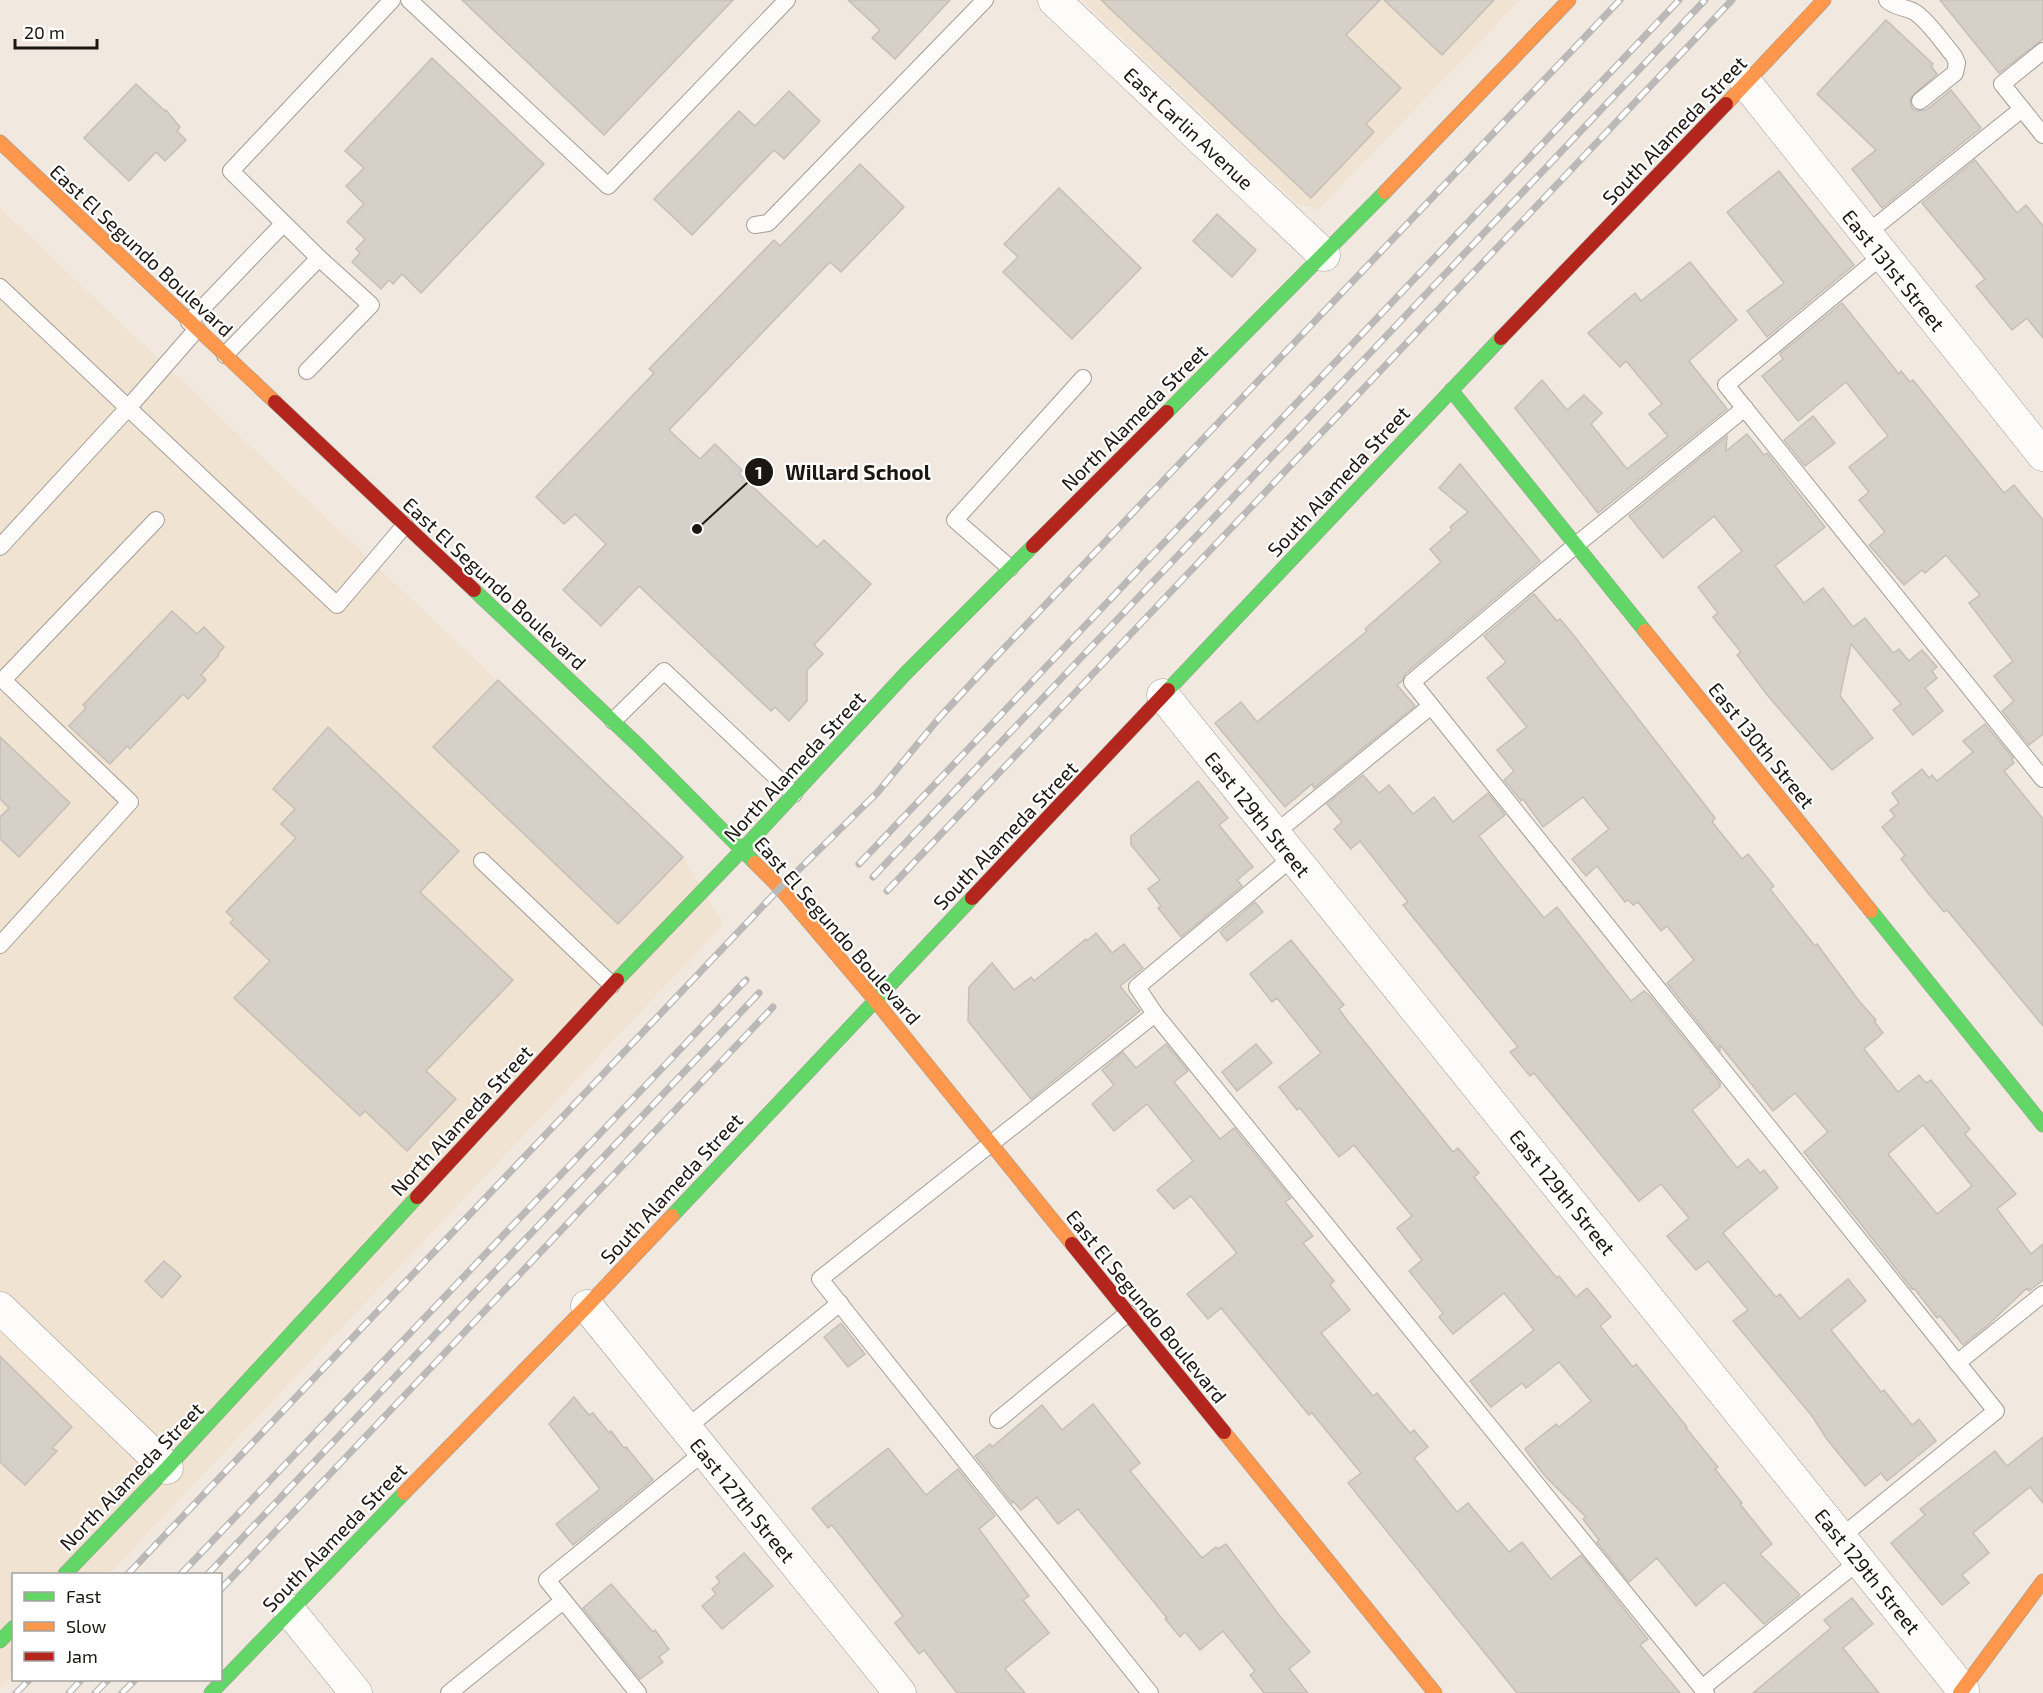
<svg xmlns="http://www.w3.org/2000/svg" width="2043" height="1693" font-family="'Exo 2',sans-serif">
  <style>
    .built { fill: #f1e3d1 }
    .building { fill: #d6d0c8; stroke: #c5bfb7; stroke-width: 1.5; fill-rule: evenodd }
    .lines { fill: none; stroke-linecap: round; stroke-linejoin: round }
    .lane-casing { stroke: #a39d96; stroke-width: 18 }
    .street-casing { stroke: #a39d96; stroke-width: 33 }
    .fast-casing { stroke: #a39d96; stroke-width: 15 }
    .slow-casing { stroke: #a39d96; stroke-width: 15 }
    .jam-casing { stroke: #a39d96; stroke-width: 15 }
    .lane { stroke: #fdfcfa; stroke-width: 16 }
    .street { stroke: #fdfcfa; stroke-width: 32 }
    .fast { stroke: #63d668; stroke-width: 14 }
    .slow { stroke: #ff974d; stroke-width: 14 }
    .jam { stroke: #b3261e; stroke-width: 14 }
    .rail-casing { stroke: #bbb9b7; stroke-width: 7 }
    .rail { stroke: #fff; stroke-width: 4.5; stroke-dasharray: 14; stroke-linecap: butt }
    .labels { text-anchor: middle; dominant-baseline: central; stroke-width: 4.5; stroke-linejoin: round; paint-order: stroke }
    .street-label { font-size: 20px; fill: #1b1610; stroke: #fff }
    .leader { fill: none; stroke: #1b1610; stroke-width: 2 }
    .callout-dot { fill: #1b1610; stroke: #fff; stroke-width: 2 }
    .mark-label { font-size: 18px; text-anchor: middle; font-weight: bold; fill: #fff }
    .callout-label { font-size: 21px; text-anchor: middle; font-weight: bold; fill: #1b1610; stroke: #fff; stroke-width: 4.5; stroke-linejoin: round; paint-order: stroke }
  </style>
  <rect width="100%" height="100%" fill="#f1e9df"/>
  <g class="built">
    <path d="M 1082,0 L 1520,0 L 1319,209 L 1297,204 Z"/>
    <path d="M 0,208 L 683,857 L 724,924 L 109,1574 L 14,1574 L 13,1675 L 0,1689 Z"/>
  </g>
  <g class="building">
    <path d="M 462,0 L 733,0 L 604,135 Z"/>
    <path d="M 848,0 L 950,0 L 895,59 L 872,38 L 880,30 Z"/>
    <path d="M 1101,0 L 1380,0 L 1346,35 L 1401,88 L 1366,124 L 1374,132 L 1311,198 Z"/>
    <path d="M 1384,0 L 1494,0 L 1442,55 Z"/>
    <path d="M 1940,0 L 2043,0 L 2043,39 L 1999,73 Z"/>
    <path d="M 1886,20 L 1933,64 L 1931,66 L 1937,74 L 1911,97 L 1910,102 L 1912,108 L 1917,111 L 1926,110 L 1951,90 L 1981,128 L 1882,208 L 1852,169 L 1876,150 L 1817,94 Z"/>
    <path d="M 432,58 L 544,164 L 421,293 L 402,274 L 393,284 L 389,280 L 381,289 L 352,262 L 360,253 L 356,249 L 365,239 L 347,222 L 364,204 L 346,186 L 364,168 L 345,151 Z"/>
    <path d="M 136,84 L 165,111 L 166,110 L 180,127 L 177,131 L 186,140 L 165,161 L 156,152 L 129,181 L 84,138 Z"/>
    <path d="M 789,91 L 820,121 L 784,159 L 774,150 L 692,235 L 654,199 L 739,111 L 755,126 Z"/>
    <path d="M 1975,160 L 2017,213 L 2026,205 L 2043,226 L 2043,338 L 2027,318 L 2012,330 L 1976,286 L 1985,279 L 1922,203 Z"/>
    <path d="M 860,164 L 904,207 L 841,272 L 830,262 L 669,430 L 700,459 L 715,444 L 742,470 L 739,474 L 817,547 L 824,540 L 871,584 L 814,645 L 823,654 L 807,670 L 807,701 L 789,721 L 775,707 L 771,711 L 639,586 L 601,626 L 563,590 L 606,544 L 575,514 L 564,524 L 536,497 L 654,373 L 649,369 L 774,240 L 780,246 Z"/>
    <path d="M 1779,171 L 1854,265 L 1767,337 L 1747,311 L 1784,283 L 1727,212 Z"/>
    <path d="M 1059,188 L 1141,268 L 1072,339 L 1003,272 L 1018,257 L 1004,244 Z"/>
    <path d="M 1217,214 L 1256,250 L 1232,277 L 1193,241 Z"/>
    <path d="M 1690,262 L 1737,320 L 1689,361 L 1727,409 L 1598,513 L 1515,408 L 1542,380 L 1567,410 L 1584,395 L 1602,413 L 1591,424 L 1627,469 L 1668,436 L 1649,414 L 1662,404 L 1626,361 L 1620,367 L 1588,333 L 1635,293 L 1641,301 Z"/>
    <path d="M 1842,303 L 1899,374 L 1901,371 L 1910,382 L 1913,380 L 2004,493 L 2014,485 L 2043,520 L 2043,734 L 2029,745 L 2002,711 L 2014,701 L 1994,676 L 2013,661 L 1969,603 L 1980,595 L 1946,555 L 1925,573 L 1922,570 L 1904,585 L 1869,545 L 1885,532 L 1859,500 L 1869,492 L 1849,467 L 1888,436 L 1846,382 L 1798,421 L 1762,376 L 1783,359 L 1780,354 Z"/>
    <path d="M 1813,416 L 1835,443 L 1805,466 L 1784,440 Z"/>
    <path d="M 1747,434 L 1764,455 L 1767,453 L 1825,527 L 1775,566 L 1804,603 L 1823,588 L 1853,627 L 1865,618 L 1893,653 L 1899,649 L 1909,661 L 1922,650 L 1937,667 L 1932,671 L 1937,678 L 1925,688 L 1943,711 L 1913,735 L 1893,710 L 1901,704 L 1851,644 L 1840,696 L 1873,738 L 1832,770 L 1768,696 L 1737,655 L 1741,652 L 1713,617 L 1718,613 L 1698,587 L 1742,551 L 1714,516 L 1663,558 L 1629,516 L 1727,436 L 1726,451 Z"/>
    <path d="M 1460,464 L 1540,561 L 1405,674 L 1402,681 L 1397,685 L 1415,706 L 1314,788 L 1312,784 L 1285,807 L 1215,723 L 1241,702 L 1257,722 L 1367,631 L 1365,629 L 1441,562 L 1430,549 L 1452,530 L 1450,527 L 1468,512 L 1439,488 Z"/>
    <path d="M 1534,594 L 1557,621 L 1560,619 L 1575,637 L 1715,818 L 1712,822 L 1742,859 L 1748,854 L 1774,886 L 1770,889 L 1815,946 L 1817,944 L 1859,1001 L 1876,1020 L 1874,1021 L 1883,1033 L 1864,1049 L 1898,1092 L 1919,1075 L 1926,1083 L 1931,1080 L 1970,1129 L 1965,1134 L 2016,1194 L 1997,1209 L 2031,1254 L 2043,1244 L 2043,1280 L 2029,1291 L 2027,1288 L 1988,1325 L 1963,1345 L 1940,1316 L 1937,1318 L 1914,1288 L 1912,1289 L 1804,1152 L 1828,1132 L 1795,1093 L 1773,1111 L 1720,1045 L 1720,1050 L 1667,983 L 1694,960 L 1667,926 L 1661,931 L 1638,902 L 1633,905 L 1628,900 L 1625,902 L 1597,866 L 1586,876 L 1572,859 L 1609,829 L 1583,797 L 1543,827 L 1523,799 L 1521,801 L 1504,780 L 1514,771 L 1497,750 L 1527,727 L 1487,678 L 1506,662 L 1484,636 ZM 1923,1125 L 1972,1186 L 1937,1214 L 1888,1154 Z"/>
    <path d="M 172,611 L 197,634 L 204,627 L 224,647 L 218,654 L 219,655 L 201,675 L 206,680 L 188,699 L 183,694 L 130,749 L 127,746 L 110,764 L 69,726 L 86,708 L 83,705 Z"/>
    <path d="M 498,680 L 683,857 L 618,924 L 433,747 Z"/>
    <path d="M 1985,724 L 2013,758 L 2012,759 L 2014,763 L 2004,771 L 2043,819 L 2043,1026 L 1947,910 L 1944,912 L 1928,893 L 1901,859 L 1905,855 L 1882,827 L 1895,816 L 1890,810 L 1899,803 L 1892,793 L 1922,769 L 1929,778 L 1932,775 L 1937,781 L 1973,752 L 1963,741 Z"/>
    <path d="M 328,727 L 459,851 L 420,892 L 513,980 L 426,1071 L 456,1099 L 407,1151 L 365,1111 L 360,1116 L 234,998 L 270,961 L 230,923 L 234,919 L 226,912 L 296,838 L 281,824 L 295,809 L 273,789 Z"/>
    <path d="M 0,737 L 70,803 L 19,857 L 0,839 L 0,817 L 9,808 L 0,799 Z"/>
    <path d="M 1363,775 L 1379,793 L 1389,785 L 1413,814 L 1434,797 L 1453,822 L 1488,793 L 1505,815 L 1479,836 L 1498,861 L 1544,918 L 1557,907 L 1631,1001 L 1644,991 L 1650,996 L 1720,1083 L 1720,1087 L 1692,1110 L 1737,1168 L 1748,1159 L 1760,1173 L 1764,1170 L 1778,1188 L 1723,1233 L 1776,1297 L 1780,1294 L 1800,1319 L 1848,1279 L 1866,1301 L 1831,1330 L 1881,1392 L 1884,1390 L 1912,1425 L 1919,1419 L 1936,1441 L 1887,1481 L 1881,1473 L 1865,1486 L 1826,1438 L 1812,1416 L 1733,1321 L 1748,1310 L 1708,1261 L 1696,1270 L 1667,1236 L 1689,1218 L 1661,1184 L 1639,1201 L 1534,1073 L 1530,1076 L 1510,1052 L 1518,1047 L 1403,905 L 1408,902 L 1360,841 L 1351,849 L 1334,829 L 1342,822 L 1327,804 Z"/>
    <path d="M 1198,781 L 1228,818 L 1219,825 L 1253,867 L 1237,880 L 1242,886 L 1181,937 L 1158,908 L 1161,906 L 1148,889 L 1160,880 L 1131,845 L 1131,836 Z"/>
    <path d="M 1255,902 L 1263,912 L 1227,941 L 1220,932 Z"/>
    <path d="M 1096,933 L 1112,953 L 1124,944 L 1143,968 L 1120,986 L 1140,1011 L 1031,1099 L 968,1021 L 969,987 L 992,963 L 1014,990 L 1031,977 L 1034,981 L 1086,939 L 1087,941 Z"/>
    <path d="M 1291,940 L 1344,1005 L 1339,1009 L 1347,1020 L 1453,1152 L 1458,1148 L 1479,1173 L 1474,1177 L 1557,1278 L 1559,1276 L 1576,1297 L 1587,1288 L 1611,1317 L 1600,1326 L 1633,1367 L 1636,1364 L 1687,1427 L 1686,1428 L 1718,1467 L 1715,1469 L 1742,1503 L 1740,1504 L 1772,1544 L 1760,1554 L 1800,1595 L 1764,1624 L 1724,1582 L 1696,1606 L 1657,1558 L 1629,1582 L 1597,1542 L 1599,1540 L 1583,1519 L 1586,1517 L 1545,1476 L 1525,1449 L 1556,1424 L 1559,1427 L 1591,1401 L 1559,1362 L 1526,1388 L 1522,1383 L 1491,1407 L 1470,1381 L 1534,1330 L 1504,1293 L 1453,1334 L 1439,1317 L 1443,1313 L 1409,1271 L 1422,1260 L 1397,1228 L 1412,1216 L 1354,1145 L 1339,1157 L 1300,1108 L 1297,1110 L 1279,1087 L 1321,1053 L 1277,998 L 1272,1002 L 1250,974 Z"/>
    <path d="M 1166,1044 L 1188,1071 L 1174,1082 L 1220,1139 L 1234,1128 L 1291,1198 L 1285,1202 L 1313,1236 L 1303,1243 L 1334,1281 L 1330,1285 L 1350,1310 L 1321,1333 L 1373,1396 L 1377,1393 L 1410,1433 L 1414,1430 L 1428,1447 L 1414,1458 L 1457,1512 L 1468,1503 L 1509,1552 L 1522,1542 L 1551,1579 L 1581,1555 L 1648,1639 L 1640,1645 L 1680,1693 L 1517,1693 L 1348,1483 L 1361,1473 L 1312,1413 L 1309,1415 L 1221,1308 L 1208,1319 L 1187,1294 L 1237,1253 L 1191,1196 L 1174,1209 L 1157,1190 L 1193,1161 L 1147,1104 L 1114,1131 L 1092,1104 L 1114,1085 L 1102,1070 L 1123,1052 L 1136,1068 Z"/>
    <path d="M 1256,1044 L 1272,1063 L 1237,1091 L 1222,1072 Z"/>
    <path d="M 164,1261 L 181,1276 L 162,1298 L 145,1281 Z"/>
    <path d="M 841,1323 L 865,1354 L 848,1367 L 824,1337 Z"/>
    <path d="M 0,1356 L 72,1427 L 52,1448 L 57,1451 L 25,1485 L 0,1462 Z"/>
    <path d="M 574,1397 L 589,1415 L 593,1413 L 609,1433 L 611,1431 L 624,1448 L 626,1447 L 653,1480 L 573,1545 L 556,1524 L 600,1489 L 549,1424 Z"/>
    <path d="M 1093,1404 L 1140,1463 L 1130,1471 L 1202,1558 L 1216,1547 L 1218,1549 L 1226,1544 L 1279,1615 L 1310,1652 L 1289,1669 L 1308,1693 L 1264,1693 L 1250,1675 L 1255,1671 L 1223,1631 L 1200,1650 L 1185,1632 L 1180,1637 L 1165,1619 L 1167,1618 L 1078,1509 L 1058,1524 L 1037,1497 L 1021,1510 L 1013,1501 L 1012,1503 L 975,1456 L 990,1444 L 992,1447 L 1042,1405 L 1062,1430 Z"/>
    <path d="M 2043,1437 L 2043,1503 L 2030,1487 L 1973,1533 L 1989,1553 L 1962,1575 L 1969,1583 L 1942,1605 L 1891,1543 L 1925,1515 L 1920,1509 L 1995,1451 L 2007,1466 Z"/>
    <path d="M 888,1448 L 926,1495 L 958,1469 L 995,1516 L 979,1529 L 1029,1596 L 1023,1600 L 1049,1633 L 1005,1669 L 1025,1693 L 957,1693 L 924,1650 L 919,1654 L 895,1623 L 903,1616 L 832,1525 L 828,1528 L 812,1508 Z"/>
    <path d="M 744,1553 L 773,1586 L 722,1629 L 702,1606 L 716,1594 L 712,1589 L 720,1582 L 716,1577 Z"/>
    <path d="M 611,1584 L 653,1632 L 655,1630 L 669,1649 L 659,1657 L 663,1662 L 640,1679 L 583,1608 Z"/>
    <path d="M 1852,1598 L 1873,1624 L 1843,1648 L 1879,1693 L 1753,1693 L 1831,1628 L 1824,1620 Z"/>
  </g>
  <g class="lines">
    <defs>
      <g id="lane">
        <path d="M 409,0 L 608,186 L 787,0"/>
        <path d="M 1887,0 C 1896,9 1906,6 1916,13 C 1931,24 1942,42 1954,56 L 1957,63 L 1955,73 L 1920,101"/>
        <path d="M 2043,51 L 2002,84 L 2043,135"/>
        <path d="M 755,225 L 768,223 L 985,0"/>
        <path d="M 1865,235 L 2022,109"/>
        <path d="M 1883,255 L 1726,385 L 2043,779"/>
        <path d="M 0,287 L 337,605 L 405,525"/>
        <path d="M 189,322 L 283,224"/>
        <path d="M 225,355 L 319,258 L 231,171 L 392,0"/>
        <path d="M 307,371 L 371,305 L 319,258"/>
        <path d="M 1745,408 L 1576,545 L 1412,682 L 1996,1411 L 1841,1537"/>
        <path d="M 0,547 L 128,408 L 197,329"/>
        <path d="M 1010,568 L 955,520 L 1083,378"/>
        <path d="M 613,721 L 664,671 L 794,794"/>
        <path d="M 1274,834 L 1431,706"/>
        <path d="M 1293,857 L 1137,987 L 1155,1014 L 1706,1693"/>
        <path d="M 482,861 L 612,985"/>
        <path d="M 0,945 L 130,802 L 3,680 L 156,520"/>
        <path d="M 1957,1363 L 2043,1294"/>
        <path d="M 998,1420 L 1128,1313"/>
        <path d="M 685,1429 L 840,1303"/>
        <path d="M 1702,1688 L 1859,1561"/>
        <path d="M 449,1693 L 563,1601"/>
        <path d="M 638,1693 L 547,1580 L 704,1452"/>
        <path d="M 1150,1693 L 820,1279 L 1155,1014"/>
      </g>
      <g id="street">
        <path d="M 1054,0 L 1324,255"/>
        <path d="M 1746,83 L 2043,455"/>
        <path d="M 1163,695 L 1963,1690"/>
        <path d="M 587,1306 L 900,1693"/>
        <path d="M 0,1308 L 167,1468"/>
        <path d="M 289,1610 L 356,1693"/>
      </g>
      <g id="fast">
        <path d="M 1451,390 L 1645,631"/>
        <path d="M 1167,412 L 1385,192"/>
        <path d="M 474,590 L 640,747 L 755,863"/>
        <path d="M 1168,690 L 1501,338"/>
        <path d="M 1871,911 L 2043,1125"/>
        <path d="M 617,980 L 743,849 L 906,673 L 1033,546"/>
        <path d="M 672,1216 L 972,898"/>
        <path d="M 65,1574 L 167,1468 L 417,1197"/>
        <path d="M 0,1641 L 14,1627"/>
        <path d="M 211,1693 L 404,1493"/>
      </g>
      <g id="slow">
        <path d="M 1726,104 L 1824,0"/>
        <path d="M 0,142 L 275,402"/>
        <path d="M 1385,192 L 1569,0"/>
        <path d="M 1645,631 L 1871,911"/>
        <path d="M 755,863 L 780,888 L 874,999 L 1072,1244"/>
        <path d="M 1224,1432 L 1435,1693"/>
        <path d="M 404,1493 L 587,1306 L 672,1216"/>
        <path d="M 1960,1693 L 2043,1581"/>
      </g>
      <g id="jam">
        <path d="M 1501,338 L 1726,104"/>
        <path d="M 275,402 L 474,590"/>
        <path d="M 1033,546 L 1167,412"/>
        <path d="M 972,898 L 1168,690"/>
        <path d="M 417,1197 L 617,980"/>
        <path d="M 1072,1244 L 1224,1432"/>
      </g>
    </defs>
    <use href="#lane" class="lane-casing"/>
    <use href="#street" class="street-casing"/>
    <use href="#fast" class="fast-casing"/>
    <use href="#slow" class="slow-casing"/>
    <use href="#jam" class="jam-casing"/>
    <use href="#lane" class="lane"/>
    <use href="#street" class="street"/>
    <use href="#fast" class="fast"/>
    <use href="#slow" class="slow"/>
    <use href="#jam" class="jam"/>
    <defs>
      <g id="rail">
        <path d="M 859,864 L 1679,0"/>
        <path d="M 873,877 L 1705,0"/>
        <path d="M 887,891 L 1732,0"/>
        <path d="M 128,1574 L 780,888 L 877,793 L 940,717 L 991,662 L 1620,0"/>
        <path d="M 181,1574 L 746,980"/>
        <path d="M 208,1574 L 759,993"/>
        <path d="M 220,1590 L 773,1007"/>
        <path d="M 16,1693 L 29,1680"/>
        <path d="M 69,1693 L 81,1680"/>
        <path d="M 95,1693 L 108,1680"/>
        <path d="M 122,1693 L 135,1680"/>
      </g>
    </defs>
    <use href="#rail" class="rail-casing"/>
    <use href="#rail" class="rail"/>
  </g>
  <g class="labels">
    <g class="street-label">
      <text transform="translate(1189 128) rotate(43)">East Carlin Avenue</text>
      <text transform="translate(1674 130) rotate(-46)">South Alameda Street</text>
      <text transform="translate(142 250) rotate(43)">East El Segundo Boulevard</text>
      <text transform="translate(1894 270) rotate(51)">East 131st Street</text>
      <text transform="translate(1134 417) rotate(-45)">North Alameda Street</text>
      <text transform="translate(1338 481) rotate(-47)">South Alameda Street</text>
      <text transform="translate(495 583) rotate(43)">East El Segundo Boulevard</text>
      <text transform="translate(1762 745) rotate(51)">East 130th Street</text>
      <text transform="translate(794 766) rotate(-47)">North Alameda Street</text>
      <text transform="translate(1258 814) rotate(51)">East 129th Street</text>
      <text transform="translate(1005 835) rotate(-46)">South Alameda Street</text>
      <text transform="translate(838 930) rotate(49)">East El Segundo Boulevard</text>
      <text transform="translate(461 1120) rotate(-47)">North Alameda Street</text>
      <text transform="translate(671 1188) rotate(-47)">South Alameda Street</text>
      <text transform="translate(1563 1192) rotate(51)">East 129th Street</text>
      <text transform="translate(1147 1306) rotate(51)">East El Segundo Boulevard</text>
      <text transform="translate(131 1476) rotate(-46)">North Alameda Street</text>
      <text transform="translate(743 1500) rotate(51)">East 127th Street</text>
      <text transform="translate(334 1537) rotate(-46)">South Alameda Street</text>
      <text transform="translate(1868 1571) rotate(51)">East 129th Street</text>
    </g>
  </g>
  <path class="leader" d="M697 529L759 472"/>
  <g class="callout-dot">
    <circle cx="697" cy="529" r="6"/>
    <circle cx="759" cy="472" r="15"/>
  </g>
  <g class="mark-label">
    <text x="759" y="479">1</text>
  </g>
  <g class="callout-label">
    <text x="858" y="480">Willard School</text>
  </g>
  <rect x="12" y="1573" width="210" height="108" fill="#ffffff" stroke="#a4a29f" stroke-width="1.5"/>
  <rect x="24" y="1592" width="30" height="9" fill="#63d668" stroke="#a4a29f" stroke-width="1.5"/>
  <text x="66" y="1603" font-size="18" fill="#1b1610">Fast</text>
  <rect x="24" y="1622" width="30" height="9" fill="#ff974d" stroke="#a4a29f" stroke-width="1.5"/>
  <text x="66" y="1633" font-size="18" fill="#1b1610">Slow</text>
  <rect x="24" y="1652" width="30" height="9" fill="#b3261e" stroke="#a4a29f" stroke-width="1.5"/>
  <text x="66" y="1663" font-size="18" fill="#1b1610">Jam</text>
  <path d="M15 39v9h82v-9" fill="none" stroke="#1b1610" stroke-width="3"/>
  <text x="24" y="39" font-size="18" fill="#1b1610" stroke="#ffffff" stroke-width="4.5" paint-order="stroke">20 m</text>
</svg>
